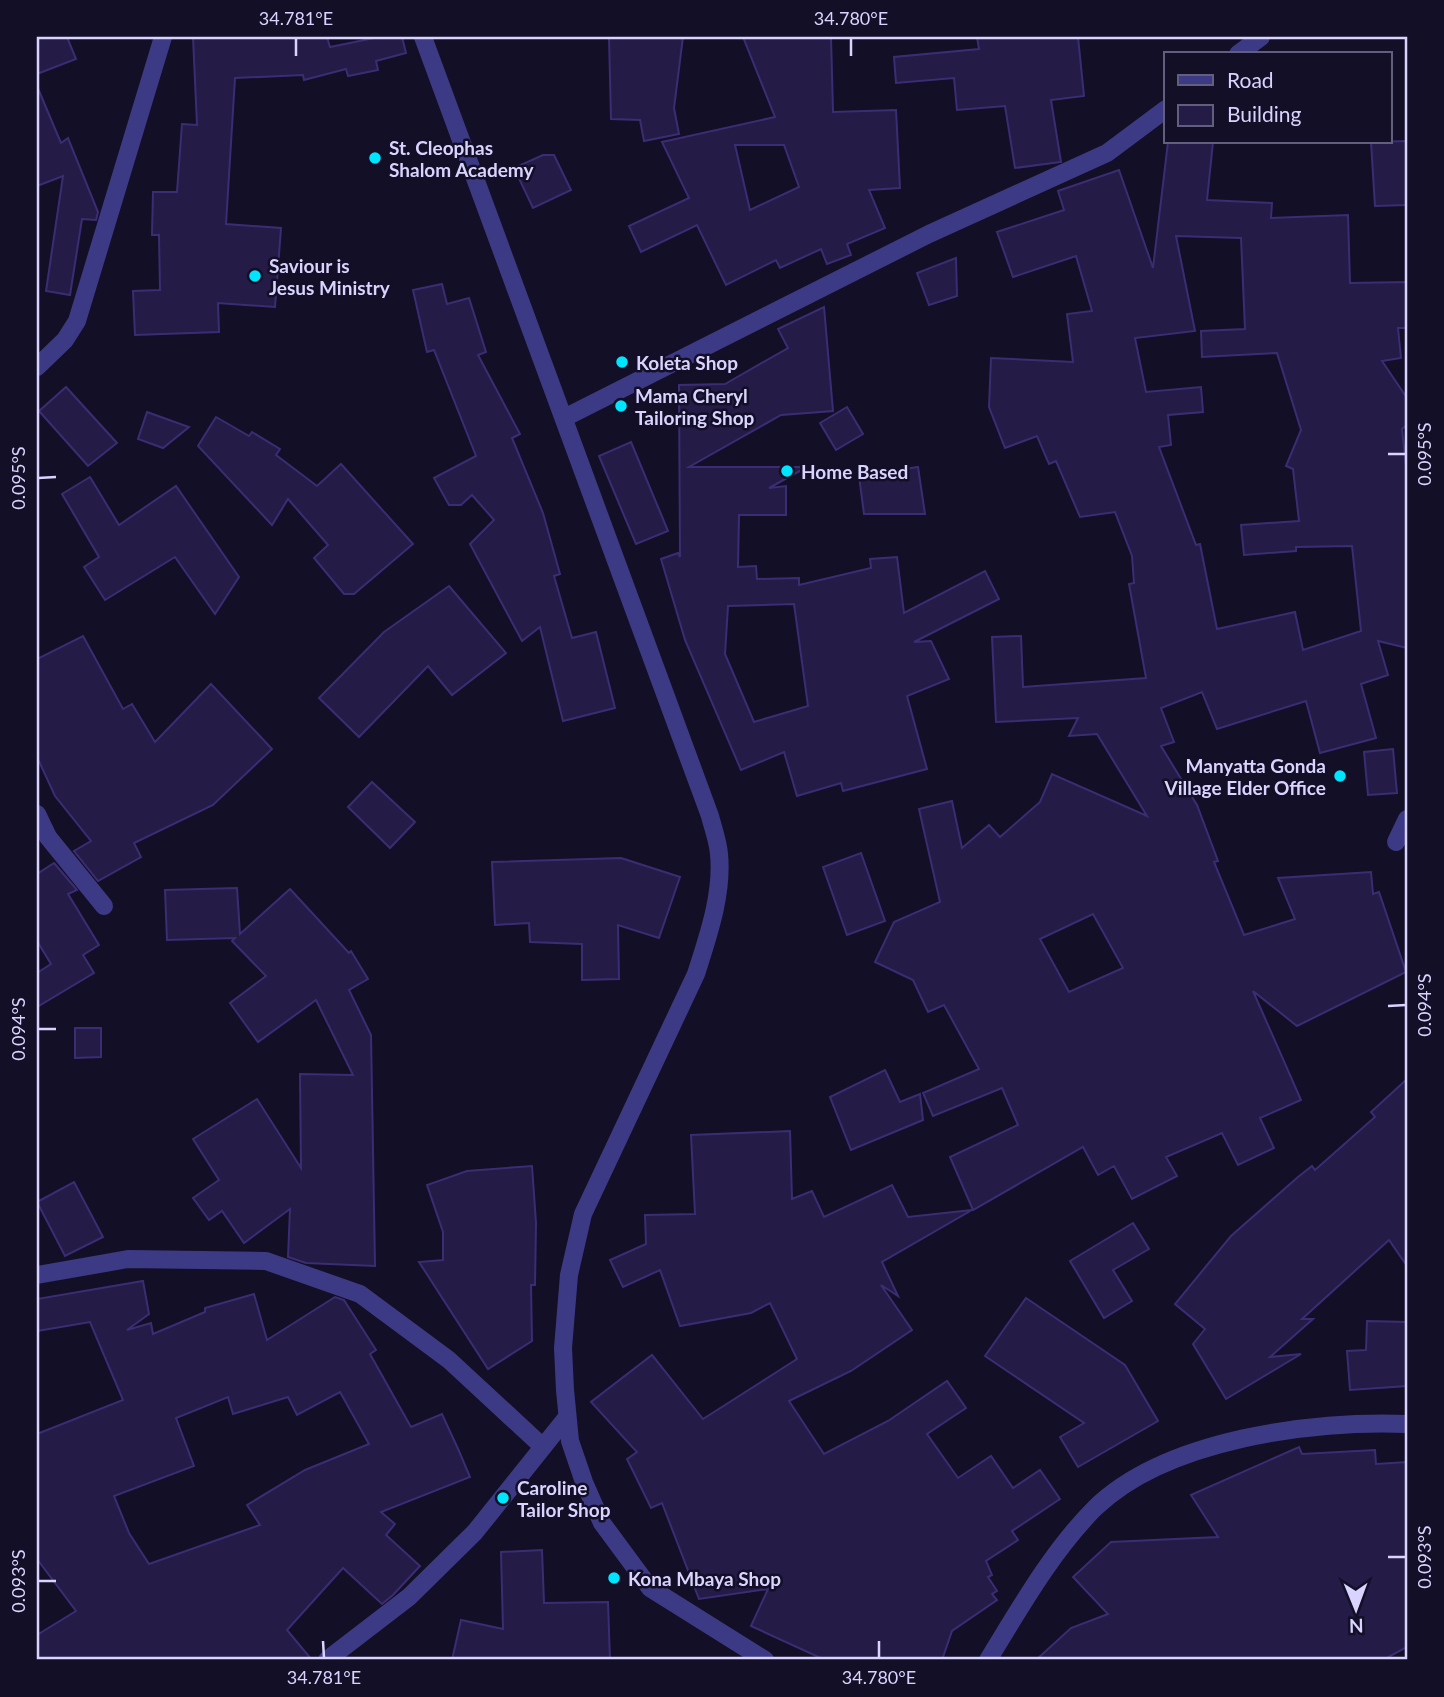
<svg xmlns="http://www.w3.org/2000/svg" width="1444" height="1697" font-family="Lato,sans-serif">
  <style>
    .building { fill: #241b47; stroke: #3b2d73; stroke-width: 2; fill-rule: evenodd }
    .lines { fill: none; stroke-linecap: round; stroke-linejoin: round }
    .minor { stroke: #3d3a85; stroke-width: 18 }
    .tertiary { stroke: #3d3a85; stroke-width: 18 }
    .ticks { fill: none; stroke: #d9d4ff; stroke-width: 2.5 }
    .poi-dot { fill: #00e5ff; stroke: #130f26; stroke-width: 2.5 }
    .labels { text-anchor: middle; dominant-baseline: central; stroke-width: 5; stroke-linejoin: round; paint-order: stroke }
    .poi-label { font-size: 19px; font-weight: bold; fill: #d9d4ff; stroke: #130f26; text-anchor: start }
    .neatline { fill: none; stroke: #d9d4ff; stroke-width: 2.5 }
    .ticks-label { font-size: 18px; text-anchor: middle; fill: #d9d4ff }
  </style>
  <rect width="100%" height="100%" fill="#130f26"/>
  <g class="building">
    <path d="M 37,37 L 67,37 L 76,59 L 37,74 Z"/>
    <path d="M 193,37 L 327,37 L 330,47 L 379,37 L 402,37 L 406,53 L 376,61 L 378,70 L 348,76 L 346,69 L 304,80 L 303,75 L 235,78 L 226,224 L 281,228 L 275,307 L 218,303 L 219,332 L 135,335 L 133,291 L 160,290 L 159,235 L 152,235 L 153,192 L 177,192 L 182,124 L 197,125 Z"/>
    <path d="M 609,37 L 683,37 L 674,108 L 679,134 L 644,141 L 640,120 L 611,119 Z"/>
    <path d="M 743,37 L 831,37 L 833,112 L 896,110 L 900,188 L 869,190 L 885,228 L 847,244 L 851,255 L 827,264 L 821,249 L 780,268 L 776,260 L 726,285 L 697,225 L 641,252 L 629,226 L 689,198 L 662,142 L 775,117 ZM 735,145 L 784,145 L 799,187 L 750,210 Z"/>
    <path d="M 977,37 L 1078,37 L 1084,96 L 1051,100 L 1061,162 L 1015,168 L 1005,106 L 957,110 L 954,78 L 896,83 L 894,57 L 979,49 Z"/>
    <path d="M 37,86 L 61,143 L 68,138 L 98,212 L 96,220 L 82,219 L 70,295 L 46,291 L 63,176 L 37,186 Z"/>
    <path d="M 1407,141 L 1407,205 L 1375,206 L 1371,142 Z"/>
    <path d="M 1168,142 L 1213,142 L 1207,200 L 1272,203 L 1271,218 L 1348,215 L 1350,283 L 1407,282 L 1407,328 L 1398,328 L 1401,358 L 1382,361 L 1407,398 L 1407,425 L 1402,429 L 1407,476 L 1407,648 L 1378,641 L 1388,675 L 1361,684 L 1376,738 L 1320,753 L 1306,701 L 1217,729 L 1202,692 L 1161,708 L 1174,742 L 1161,746 L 1197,805 L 1218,861 L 1214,862 L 1244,935 L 1295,919 L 1278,878 L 1371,872 L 1373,894 L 1379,892 L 1406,972 L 1297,1026 L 1253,991 L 1301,1100 L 1260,1118 L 1274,1148 L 1238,1165 L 1222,1133 L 1166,1157 L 1177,1176 L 1132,1199 L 1114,1166 L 1098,1175 L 1083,1147 L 973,1210 L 950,1157 L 1018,1125 L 1002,1088 L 933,1116 L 923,1093 L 979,1069 L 944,1005 L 928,1012 L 913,980 L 875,962 L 894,922 L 940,902 L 919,809 L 952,801 L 962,848 L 989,825 L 1000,837 L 1040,802 L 1052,774 L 1147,816 L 1097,734 L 1069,736 L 1078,718 L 996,722 L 992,637 L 1021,636 L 1023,687 L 1146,678 L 1129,584 L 1134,583 L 1132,556 L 1115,512 L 1080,517 L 1056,461 L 1049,464 L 1037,436 L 1005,448 L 989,407 L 991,358 L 1073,362 L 1067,314 L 1092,311 L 1076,256 L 1013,277 L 997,232 L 1064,210 L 1058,191 L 1119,170 L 1153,268 ZM 1176,236 L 1241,238 L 1245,329 L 1201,331 L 1202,357 L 1277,353 L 1301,430 L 1286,466 L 1293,469 L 1299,521 L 1241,525 L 1244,555 L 1296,551 L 1296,547 L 1352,546 L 1361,631 L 1303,650 L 1295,612 L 1217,629 L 1200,544 L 1196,545 L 1159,447 L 1171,445 L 1168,415 L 1203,412 L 1201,387 L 1146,392 L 1135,338 L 1195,331 ZM 1093,914 L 1123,968 L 1069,992 L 1040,939 Z"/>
    <path d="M 543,155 L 554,155 L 571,190 L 533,208 L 514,168 Z"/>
    <path d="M 956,258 L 957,296 L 929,305 L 917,273 Z"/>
    <path d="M 442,284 L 447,304 L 469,298 L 486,352 L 478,355 L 520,434 L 512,438 L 543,513 L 560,574 L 554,576 L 572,638 L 596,632 L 615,708 L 563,721 L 540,627 L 522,641 L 470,544 L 494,520 L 472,495 L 461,505 L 449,505 L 434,478 L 476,456 L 434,350 L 427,352 L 413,290 Z"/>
    <path d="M 824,307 L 833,411 L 781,415 L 689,467 L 807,467 L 769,488 L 786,486 L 786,515 L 739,515 L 738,567 L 756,566 L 757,579 L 799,578 L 799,585 L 871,568 L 870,559 L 897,557 L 904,613 L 985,571 L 999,599 L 914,642 L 931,641 L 949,679 L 907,696 L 927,769 L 843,791 L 841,783 L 797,796 L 784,752 L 741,770 L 685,640 L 661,559 L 678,553 L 680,557 L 679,385 L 725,384 L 788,348 L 778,329 ZM 794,604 L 808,706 L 754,722 L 725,654 L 728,606 Z"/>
    <path d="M 66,387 L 117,443 L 88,466 L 39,411 Z"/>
    <path d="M 847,407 L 863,434 L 836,450 L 820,423 Z"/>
    <path d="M 147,412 L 189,427 L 163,448 L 138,439 Z"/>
    <path d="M 216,417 L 249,436 L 252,432 L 280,449 L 276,455 L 317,486 L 341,464 L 413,544 L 354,594 L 344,594 L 314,558 L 328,545 L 288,499 L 272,525 L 198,446 Z"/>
    <path d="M 631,442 L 668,531 L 636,544 L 599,456 Z"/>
    <path d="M 918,467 L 925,514 L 864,514 L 859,476 Z"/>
    <path d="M 90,477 L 119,525 L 176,486 L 239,577 L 215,614 L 175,557 L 105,600 L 84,567 L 99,557 L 62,494 Z"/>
    <path d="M 449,586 L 506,653 L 452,695 L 428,666 L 359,737 L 319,698 L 384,632 Z"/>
    <path d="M 83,636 L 123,709 L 132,704 L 155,742 L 211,684 L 272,749 L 213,805 L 134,843 L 141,857 L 98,881 L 74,851 L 91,841 L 55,796 L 37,757 L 37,659 Z"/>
    <path d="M 1393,749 L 1397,793 L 1368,795 L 1364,752 Z"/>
    <path d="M 372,782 L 415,822 L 390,848 L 348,807 Z"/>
    <path d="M 861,853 L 885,921 L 847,935 L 823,867 Z"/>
    <path d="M 621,858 L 680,877 L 659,938 L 618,925 L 619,979 L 582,980 L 582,944 L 530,942 L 529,923 L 495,925 L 492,862 Z"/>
    <path d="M 54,863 L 77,890 L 68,894 L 99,945 L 83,955 L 94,973 L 37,1007 L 37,973 L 51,964 L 37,941 L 37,874 Z"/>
    <path d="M 237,888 L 240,934 L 290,889 L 349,953 L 351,951 L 368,979 L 349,990 L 371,1035 L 375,1266 L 306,1263 L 288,1257 L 290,1209 L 244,1243 L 222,1211 L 209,1220 L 193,1198 L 219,1180 L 193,1139 L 257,1099 L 301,1168 L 300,1074 L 353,1075 L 316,1000 L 258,1042 L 230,1003 L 266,976 L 232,941 L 235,938 L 167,940 L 165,890 Z"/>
    <path d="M 75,1028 L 101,1028 L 101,1057 L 75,1058 Z"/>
    <path d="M 885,1070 L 900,1102 L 920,1094 L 923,1120 L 851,1150 L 830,1097 Z"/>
    <path d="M 1407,1079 L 1407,1266 L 1389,1240 L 1302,1319 L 1313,1319 L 1270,1357 L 1301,1354 L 1226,1399 L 1193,1344 L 1205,1329 L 1175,1304 L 1231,1236 L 1298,1177 L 1312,1166 L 1315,1170 L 1375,1117 L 1371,1112 Z"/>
    <path d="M 790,1131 L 792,1199 L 812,1191 L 824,1217 L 892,1185 L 908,1217 L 972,1210 L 882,1262 L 898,1296 L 881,1285 L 912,1330 L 851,1371 L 789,1401 L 824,1454 L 888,1421 L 947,1381 L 966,1408 L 927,1434 L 958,1478 L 991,1456 L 1013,1488 L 1040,1470 L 1060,1499 L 1012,1531 L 1018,1540 L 986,1561 L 992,1575 L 988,1577 L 997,1591 L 992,1594 L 997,1600 L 952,1631 L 942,1660 L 825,1660 L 751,1626 L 768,1589 L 699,1599 L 662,1503 L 651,1508 L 627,1459 L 637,1452 L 591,1402 L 652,1355 L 703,1419 L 797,1359 L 770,1303 L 751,1313 L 680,1326 L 660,1270 L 623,1287 L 610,1260 L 646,1244 L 645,1215 L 695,1214 L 691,1135 Z"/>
    <path d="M 532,1166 L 536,1223 L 535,1285 L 531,1285 L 532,1341 L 488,1369 L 419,1262 L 443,1260 L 443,1232 L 427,1185 L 467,1171 Z"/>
    <path d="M 74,1182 L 103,1237 L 65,1256 L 37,1202 Z"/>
    <path d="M 1133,1223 L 1149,1249 L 1113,1270 L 1132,1301 L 1104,1318 L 1070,1261 Z"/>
    <path d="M 143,1281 L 149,1314 L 127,1330 L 151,1323 L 153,1334 L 205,1312 L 205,1308 L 254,1294 L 267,1340 L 335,1297 L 344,1300 L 376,1350 L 370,1354 L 411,1427 L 442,1414 L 459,1451 L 470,1477 L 381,1512 L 395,1524 L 386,1535 L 420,1566 L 393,1595 L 382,1604 L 343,1568 L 287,1630 L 312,1660 L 37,1660 L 37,1635 L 76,1611 L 37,1559 L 37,1434 L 123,1400 L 90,1322 L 37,1331 L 37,1299 ZM 340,1392 L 369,1444 L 305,1470 L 247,1505 L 260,1525 L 149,1564 L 129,1533 L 114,1496 L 194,1466 L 176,1418 L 228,1397 L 233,1414 L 288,1397 L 297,1415 Z"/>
    <path d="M 1026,1298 L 1125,1365 L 1158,1421 L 1078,1467 L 1060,1437 L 1084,1423 L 985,1356 Z"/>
    <path d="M 1367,1321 L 1407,1322 L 1407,1386 L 1350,1390 L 1347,1351 L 1366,1350 Z"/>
    <path d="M 1299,1447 L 1302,1454 L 1375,1450 L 1376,1464 L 1407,1462 L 1407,1647 L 1383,1660 L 1036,1660 L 1071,1628 L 1108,1614 L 1073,1577 L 1111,1542 L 1218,1537 L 1191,1495 Z"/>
    <path d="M 542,1550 L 544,1603 L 608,1602 L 610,1660 L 452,1660 L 461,1620 L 503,1629 L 501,1552 Z"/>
  </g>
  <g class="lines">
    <g class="minor">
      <path d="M 1238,54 L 1261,37"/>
      <path d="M 37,367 L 65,340 L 77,321 L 163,37"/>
      <path d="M 564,418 L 929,234 L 1107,153 L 1166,109"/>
      <path d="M 37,814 L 48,837 L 104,906"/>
      <path d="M 1396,842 L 1407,819"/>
      <path d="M 37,1275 L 128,1259 L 266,1261 L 360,1294 L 449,1360 L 543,1447"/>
      <path d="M 327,1660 L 409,1597 L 475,1532 L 567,1417"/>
      <path d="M 988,1660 C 1020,1608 1052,1551 1095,1508 C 1166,1439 1313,1420 1407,1424"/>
    </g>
    <path class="tertiary" d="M 423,37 L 710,816 C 713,828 718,841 719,854 C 723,894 708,936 696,974 L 583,1214 L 569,1275 L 563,1348 L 565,1390 L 570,1441 L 584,1482 L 602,1523 L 650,1588 L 765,1660"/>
  </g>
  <path class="ticks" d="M 296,38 L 296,56M 851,38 L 851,56M 1388,454 L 1406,454M 38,478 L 56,477M 1388,1006 L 1406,1005M 38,1029 L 56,1029M 1388,1557 L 1406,1557M 38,1581 L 56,1581M 323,1641 L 324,1658M 879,1641 L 879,1658"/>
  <g class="poi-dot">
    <circle cx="375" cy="158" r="7"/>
    <circle cx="255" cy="276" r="7"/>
    <circle cx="622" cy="362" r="7"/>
    <circle cx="621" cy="406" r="7"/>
    <circle cx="787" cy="471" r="7"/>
    <circle cx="1340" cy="776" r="7"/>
    <circle cx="503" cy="1498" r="7"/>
    <circle cx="614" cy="1578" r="7"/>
  </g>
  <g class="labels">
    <g class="poi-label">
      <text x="389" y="147">St. Cleophas<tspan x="389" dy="22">Shalom Academy</tspan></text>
      <text x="269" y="265">Saviour is<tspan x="269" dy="22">Jesus Ministry</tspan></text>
      <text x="636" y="362">Koleta Shop</text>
      <text x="635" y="395">Mama Cheryl<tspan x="635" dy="22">Tailoring Shop</tspan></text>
      <text x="801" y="471">Home Based</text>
      <text x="1326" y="765" text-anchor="end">Manyatta Gonda<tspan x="1326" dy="22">Village Elder Office</tspan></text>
      <text x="517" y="1487">Caroline<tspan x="517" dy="22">Tailor Shop</tspan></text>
      <text x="628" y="1578">Kona Mbaya Shop</text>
    </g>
  </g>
  <rect width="1444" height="1697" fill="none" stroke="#130f26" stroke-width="77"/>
  <rect x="1164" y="52" width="228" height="91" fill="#130f26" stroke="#625e7d" stroke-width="2"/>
  <rect x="1178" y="75" width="35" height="10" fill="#3d3a85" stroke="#625e7d" stroke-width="2"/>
  <text x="1227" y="88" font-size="21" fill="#d9d4ff">Road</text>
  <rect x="1178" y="105" width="35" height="21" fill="#241b47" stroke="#625e7d" stroke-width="2"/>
  <text x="1227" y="122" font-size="21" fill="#d9d4ff">Building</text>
  <g transform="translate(1356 1609) rotate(179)" stroke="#130f26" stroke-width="5" paint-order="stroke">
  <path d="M0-5L12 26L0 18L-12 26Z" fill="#d9d4ff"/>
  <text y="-10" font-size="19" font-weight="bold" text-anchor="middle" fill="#d9d4ff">N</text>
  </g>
  <rect x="38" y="38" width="1368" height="1620" class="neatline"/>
  <g class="ticks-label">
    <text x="296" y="25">34.781°E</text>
    <text x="851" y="25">34.780°E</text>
    <text transform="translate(1425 454) rotate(-90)" y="6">0.095°S</text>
    <text transform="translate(19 478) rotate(-90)" y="6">0.095°S</text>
    <text transform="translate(1425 1005) rotate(-90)" y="6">0.094°S</text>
    <text transform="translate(19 1029) rotate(-90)" y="6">0.094°S</text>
    <text transform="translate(1425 1557) rotate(-90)" y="6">0.093°S</text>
    <text transform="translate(19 1581) rotate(-90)" y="6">0.093°S</text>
    <text x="324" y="1684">34.781°E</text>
    <text x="879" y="1684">34.780°E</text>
  </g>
</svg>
